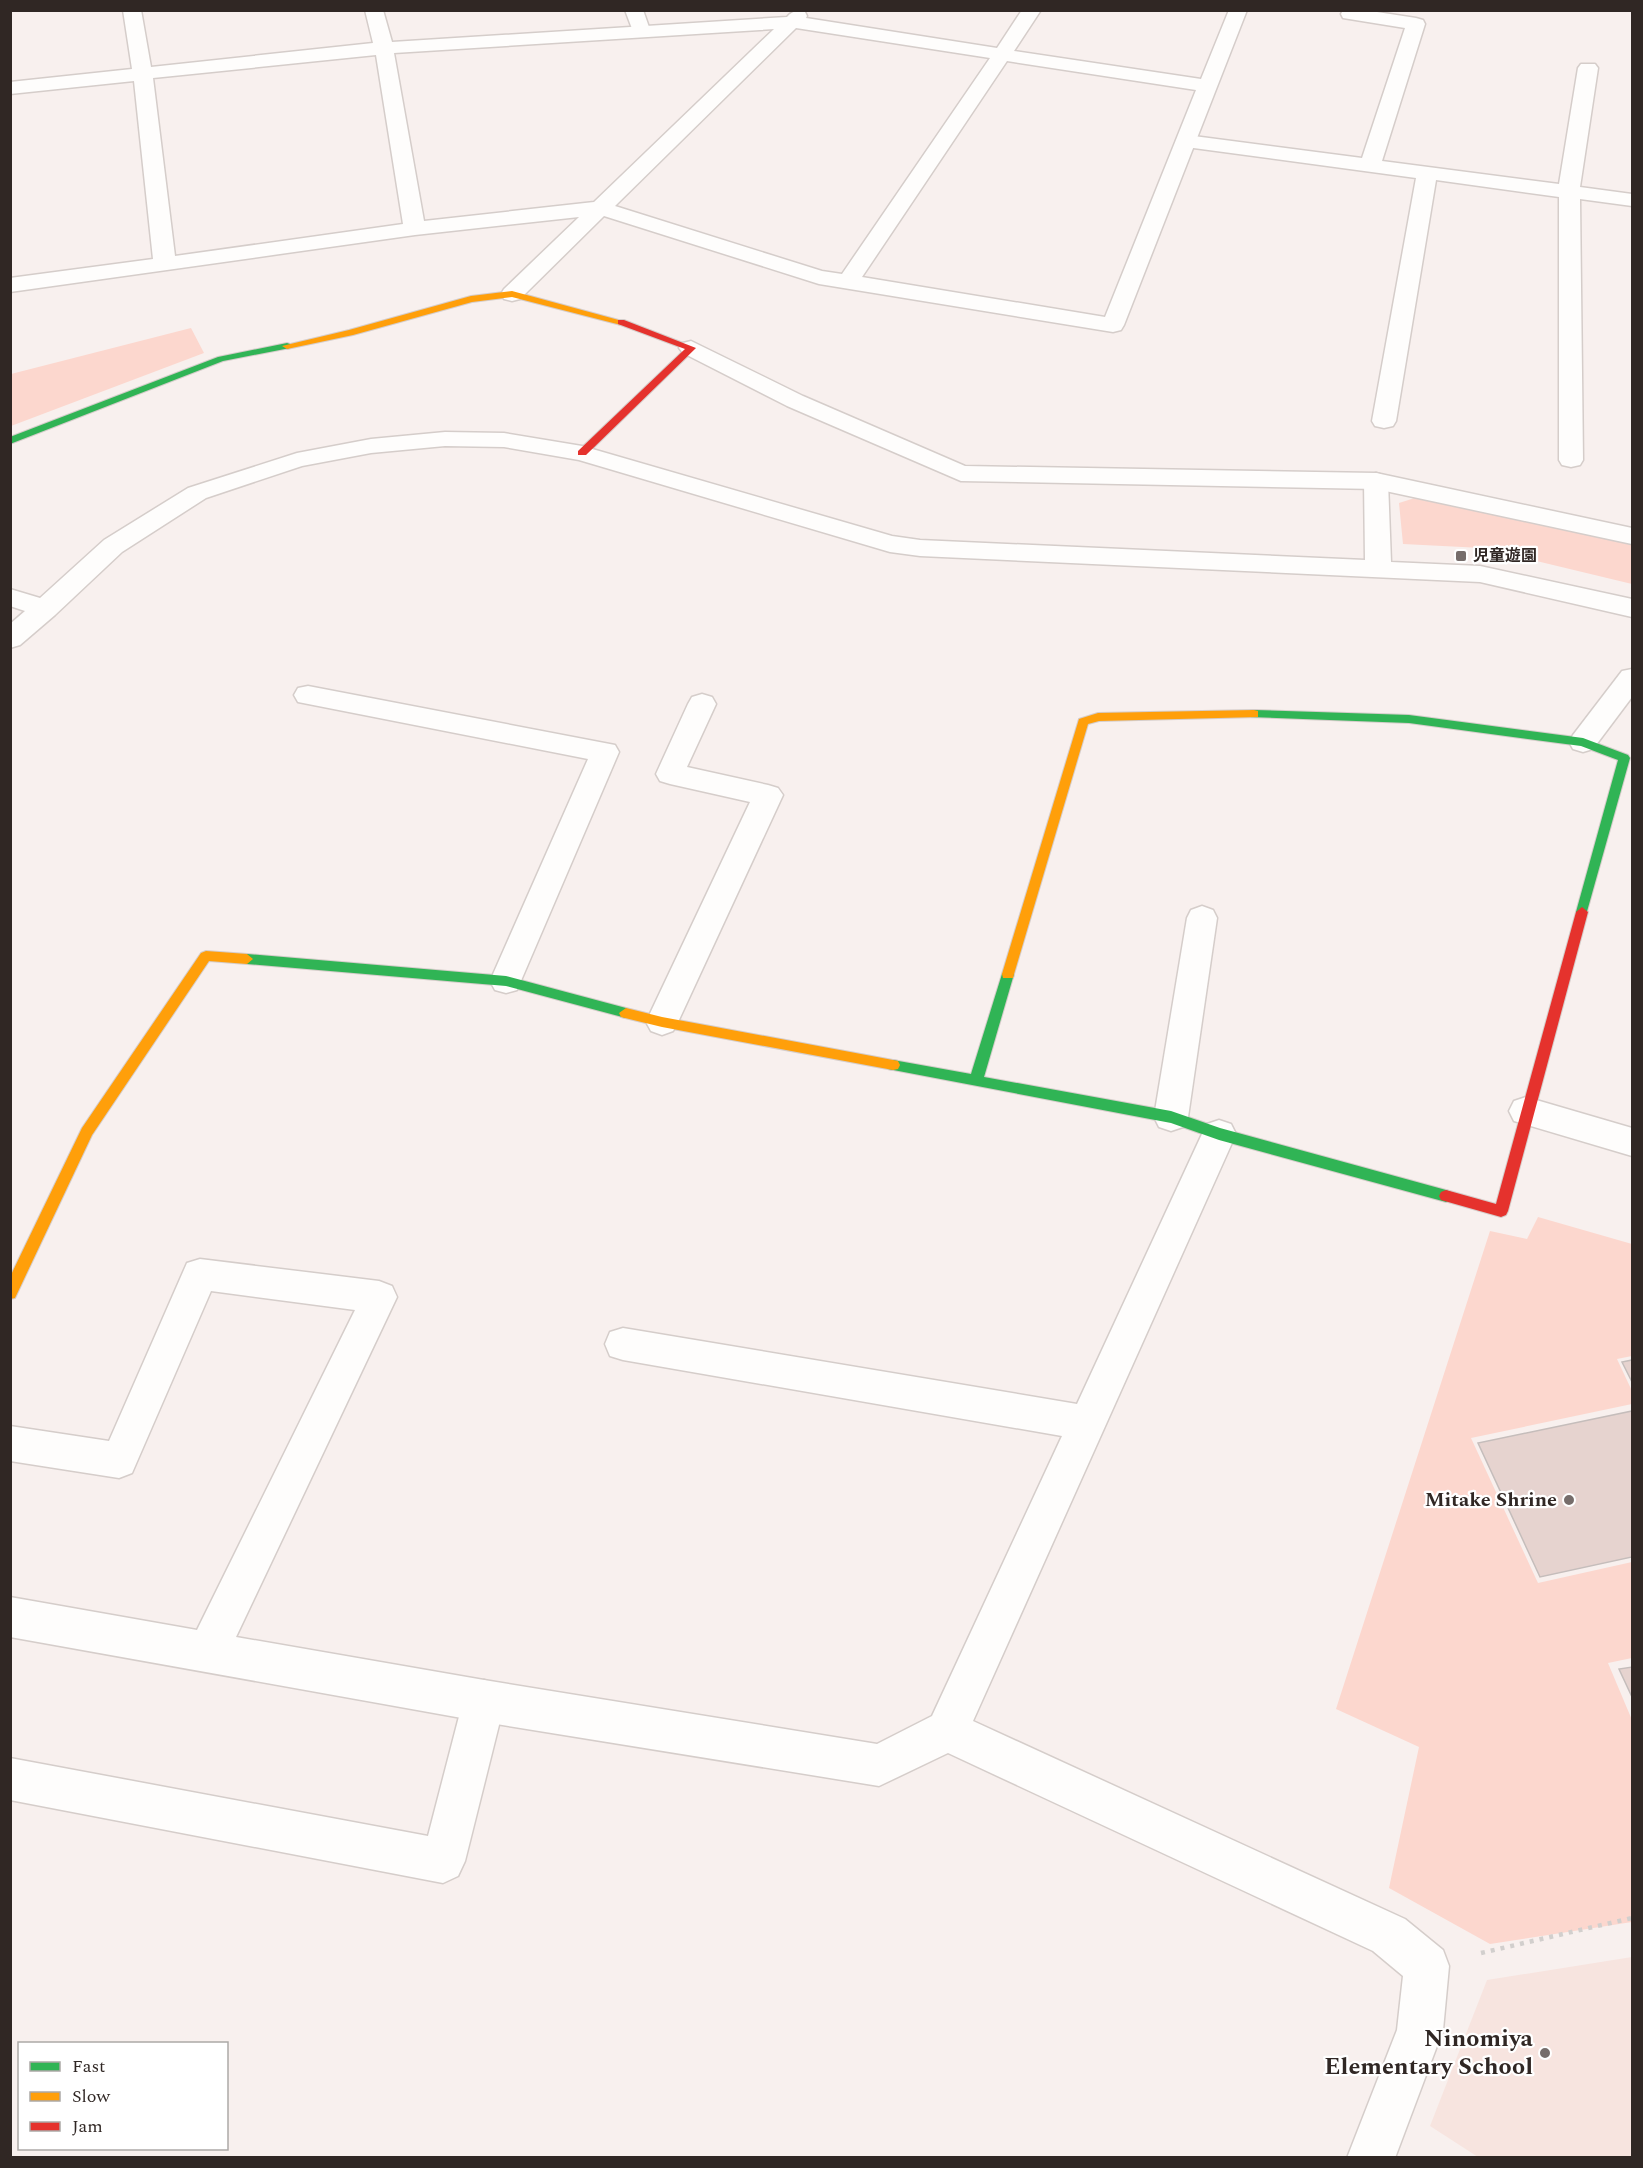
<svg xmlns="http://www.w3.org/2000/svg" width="1643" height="2168" font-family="Spectral,'Noto Sans JP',serif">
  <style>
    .built { fill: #f7e4df }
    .green { fill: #fcd7ce }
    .building { fill: #e6d3cf; stroke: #c5bdbb; stroke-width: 1.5 }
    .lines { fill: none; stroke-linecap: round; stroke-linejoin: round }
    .lane-casing { stroke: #d5cdca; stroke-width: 3 }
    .street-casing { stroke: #d5cdca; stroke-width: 3 }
    .fast-casing { stroke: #d5cdca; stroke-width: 2 }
    .slow-casing { stroke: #d5cdca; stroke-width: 2 }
    .jam-casing { stroke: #d5cdca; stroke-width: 2 }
    .path { stroke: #d2cfcd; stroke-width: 4.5; stroke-dasharray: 4 6; stroke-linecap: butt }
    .lane { fill: #fefdfc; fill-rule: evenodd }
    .street { fill: #fefdfc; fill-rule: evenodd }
    .fast { fill: #30b455; fill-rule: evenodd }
    .slow { fill: #ff9f0a; fill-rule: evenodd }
    .jam { fill: #e5322d; fill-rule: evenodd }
    .poi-dot { fill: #766d6b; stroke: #fff; stroke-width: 2 }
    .labels { text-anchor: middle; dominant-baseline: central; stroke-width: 4.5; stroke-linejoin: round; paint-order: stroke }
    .far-poi-label { font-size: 16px; font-weight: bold; fill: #302724; stroke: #fff; text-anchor: start }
    .poi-label { font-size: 20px; font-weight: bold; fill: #302724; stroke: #fff; text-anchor: end }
    .near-poi-label { font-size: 24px; font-weight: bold; fill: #302724; stroke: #fff; text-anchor: end }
  </style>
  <rect width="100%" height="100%" fill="#f8f0ee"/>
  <path class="built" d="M 1632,1957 L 1632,2157 L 1478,2157 L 1430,2126 L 1487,1980 Z"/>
  <g class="green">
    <path d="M 191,328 L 204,353 L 11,426 L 11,374 Z"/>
    <path d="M 1421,496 L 1632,544 L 1632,584 L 1482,548 L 1403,544 L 1399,503 Z"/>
    <path d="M 1538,1217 L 1632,1244 L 1632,1356 L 1617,1359 L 1632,1391 L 1632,1404 L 1471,1438 L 1538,1583 L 1632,1562 L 1632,1658 L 1608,1663 L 1632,1720 L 1632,1922 L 1490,1944 L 1389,1888 L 1419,1747 L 1336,1709 L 1490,1231 L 1527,1239 Z"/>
  </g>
  <g class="building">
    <path d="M 1632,1360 L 1632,1382 L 1622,1362 Z"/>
    <path d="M 1632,1411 L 1632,1557 L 1540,1577 L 1478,1443 Z"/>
    <path d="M 1632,1667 L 1632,1697 L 1619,1669 Z"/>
  </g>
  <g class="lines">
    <defs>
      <g id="lane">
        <path d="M 625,10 L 643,10 L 650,30 L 648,34 L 634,34 Z"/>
        <path d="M 1343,10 L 1364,10 L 1416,18 L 1423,20 L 1425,24 L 1382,161 L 1559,184 L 1578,68 L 1581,64 L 1595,64 L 1598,68 L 1580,187 L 1632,194 L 1632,206 L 1580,199 L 1583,460 L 1580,465 L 1571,467 L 1562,465 L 1559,460 L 1559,197 L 1436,180 L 1396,421 L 1393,426 L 1384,428 L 1375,426 L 1372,421 L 1416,178 L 1186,147 L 1179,145 L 1176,141 L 1179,137 L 1186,135 L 1362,158 L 1405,28 L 1343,18 L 1341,14 Z"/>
        <path d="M 691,341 L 803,396 L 965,466 L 1376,473 L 1632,528 L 1632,544 L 1376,489 L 961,481 L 787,406 L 683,353 L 679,348 L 683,343 Z"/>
        <path d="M 1632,669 L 1632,697 L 1593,749 L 1583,752 L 1573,749 L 1569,742 L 1573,735 L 1622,671 Z"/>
        <path d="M 308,686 L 615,745 L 619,752 L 517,990 L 506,993 L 495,990 L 490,981 L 588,759 L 298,702 L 294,695 L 298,688 Z"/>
        <path d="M 702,694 L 712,697 L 716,704 L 687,767 L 768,785 L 778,788 L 783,795 L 678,1022 L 673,1031 L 662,1035 L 651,1031 L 646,1022 L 750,802 L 670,784 L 660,781 L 656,774 L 688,704 L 692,697 Z"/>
        <path d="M 1202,906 L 1213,910 L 1217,918 L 1188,1117 L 1183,1127 L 1171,1131 L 1159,1127 L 1154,1117 L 1187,918 L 1191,910 Z"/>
        <path d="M 484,1680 L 499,1686 L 505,1701 L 465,1861 L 458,1876 L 443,1883 L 10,1800 L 10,1758 L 428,1836 L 463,1701 L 469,1686 Z"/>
      </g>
      <g id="street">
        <path d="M 123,10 L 141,10 L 151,67 L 373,43 L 365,10 L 383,10 L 392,42 L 787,17 C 792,11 797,10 805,12 L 807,16 L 806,18 L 997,48 L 1022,10 L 1041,10 L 1014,51 L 1201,79 L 1229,10 L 1247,10 L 1124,325 L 1121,330 L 1113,332 L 819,284 L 604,216 L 520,299 L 512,301 L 504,299 L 501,294 L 504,289 L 579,217 L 415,235 L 10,292 L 10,278 L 153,259 L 134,81 L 10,94 L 10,82 L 132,69 ZM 796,28 L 990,58 L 842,274 L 822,271 L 615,206 ZM 774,29 L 594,202 L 424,221 L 394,53 ZM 376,55 L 403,224 L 175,256 L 153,78 ZM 1007,61 L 1196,90 L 1105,317 L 862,277 Z"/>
        <path d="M 445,432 L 504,433 L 582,446 L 892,536 L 920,540 L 1365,560 L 1364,481 L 1367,476 L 1376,473 L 1385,476 L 1388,481 L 1391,562 L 1480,566 L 1632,599 L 1632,617 L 1480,582 L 920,556 L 890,552 L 579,460 L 504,447 L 445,446 L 371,453 L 302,466 L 206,498 L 122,552 L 55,615 L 20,645 L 10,648 L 10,624 L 25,611 L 10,606 L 10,589 L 40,598 L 104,540 L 188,488 L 297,453 L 371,439 Z"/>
        <path d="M 1526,1097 L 1632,1128 L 1632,1156 L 1514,1121 L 1509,1111 L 1514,1101 Z"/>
        <path d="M 1219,1120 L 1231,1124 L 1236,1134 L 973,1721 L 1405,1919 L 1443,1950 L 1449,1966 L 1443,2030 L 1395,2158 L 1347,2158 L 1397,2030 L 1403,1976 L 1373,1951 L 948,1753 L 879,1786 L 484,1722 L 10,1637 L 10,1597 L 197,1630 L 355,1310 L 211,1291 L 132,1473 L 119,1478 L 10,1461 L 10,1426 L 109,1441 L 187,1263 L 200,1259 L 379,1281 L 392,1286 L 397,1297 L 236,1637 L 484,1680 L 877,1744 L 932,1716 L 1062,1436 L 623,1360 L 610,1356 L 605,1344 L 610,1332 L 623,1328 L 1077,1404 L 1202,1134 L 1207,1124 Z"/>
      </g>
      <g id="fast">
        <path d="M 287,343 L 290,344 L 290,348 L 223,361 L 10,444 L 10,437 L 218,357 Z"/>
        <path d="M 1254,710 L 1409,715 L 1583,738 L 1628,755 L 1630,758 L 1586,915 L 1578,915 L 1576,912 L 1618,760 L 1581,746 L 1409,723 L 1250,717 L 1250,711 Z"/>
        <path d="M 247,954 L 506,976 L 626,1008 L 633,1013 L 626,1018 L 506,986 L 247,964 L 241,959 Z"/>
        <path d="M 1008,969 L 1014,974 L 984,1077 L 1171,1111 L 1220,1128 L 1446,1190 L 1451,1192 L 1453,1196 L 1451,1200 L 1446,1202 L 1219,1140 L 1171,1123 L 888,1069 L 886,1065 L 888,1061 L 893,1060 L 971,1074 L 1002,974 Z"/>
      </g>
      <g id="slow">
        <path d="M 512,291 L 626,322 L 621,325 L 512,297 L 472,302 L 353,335 L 287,349 L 282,346 L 349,330 L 471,296 Z"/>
        <path d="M 1254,710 L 1258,711 L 1258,717 L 1099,721 L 1088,724 L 1014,974 L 1013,978 L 1003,978 L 1002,974 L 1079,719 L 1098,713 Z"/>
        <path d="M 206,951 L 247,954 L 253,959 L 247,964 L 209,961 L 92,1135 L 15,1298 L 10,1299 L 10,1277 L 82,1128 L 201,953 Z"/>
        <path d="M 626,1008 L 662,1017 L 893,1060 L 898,1061 L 900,1065 L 898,1069 L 893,1070 L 662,1027 L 621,1017 L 619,1013 Z"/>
      </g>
      <g id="jam">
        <path d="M 618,320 L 624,320 L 696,348 L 586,455 L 578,455 L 578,451 L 685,349 L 618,324 Z"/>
        <path d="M 1582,907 L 1588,912 L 1508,1211 L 1506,1215 L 1501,1217 L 1441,1200 L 1439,1196 L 1441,1192 L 1446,1190 L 1496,1204 L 1576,912 Z"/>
      </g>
    </defs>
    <use href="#lane" class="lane-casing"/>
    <use href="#street" class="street-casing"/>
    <use href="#fast" class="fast-casing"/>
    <use href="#slow" class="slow-casing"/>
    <use href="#jam" class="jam-casing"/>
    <path class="path" d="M 1481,1953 L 1632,1918"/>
    <use href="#lane" class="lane"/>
    <use href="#street" class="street"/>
    <use href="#fast" class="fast"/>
    <use href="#slow" class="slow"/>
    <use href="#jam" class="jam"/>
  </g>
  <g class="poi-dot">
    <rect x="1455" y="550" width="12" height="12" rx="3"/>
    <circle cx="1569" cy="1500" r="6"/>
    <circle cx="1545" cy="2053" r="6"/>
  </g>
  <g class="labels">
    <g class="far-poi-label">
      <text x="1473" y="556">児童遊園</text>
    </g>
    <g class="poi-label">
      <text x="1557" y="1500">Mitake Shrine</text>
    </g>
    <g class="near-poi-label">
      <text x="1533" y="2039">Ninomiya<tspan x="1533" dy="28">Elementary School</tspan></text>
    </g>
  </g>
  <rect width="1643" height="2168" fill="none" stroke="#302724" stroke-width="24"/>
  <rect x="18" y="2042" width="210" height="108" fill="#ffffff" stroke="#aca9a7" stroke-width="1.5"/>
  <rect x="30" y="2062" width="30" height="9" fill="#30b455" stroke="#aca9a7" stroke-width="1.5"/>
  <text x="72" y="2072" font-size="18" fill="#302724">Fast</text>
  <rect x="30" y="2092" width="30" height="9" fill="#ff9f0a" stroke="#aca9a7" stroke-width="1.5"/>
  <text x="72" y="2102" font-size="18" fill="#302724">Slow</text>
  <rect x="30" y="2122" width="30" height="9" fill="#e5322d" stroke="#aca9a7" stroke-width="1.5"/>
  <text x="72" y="2132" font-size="18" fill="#302724">Jam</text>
</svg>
